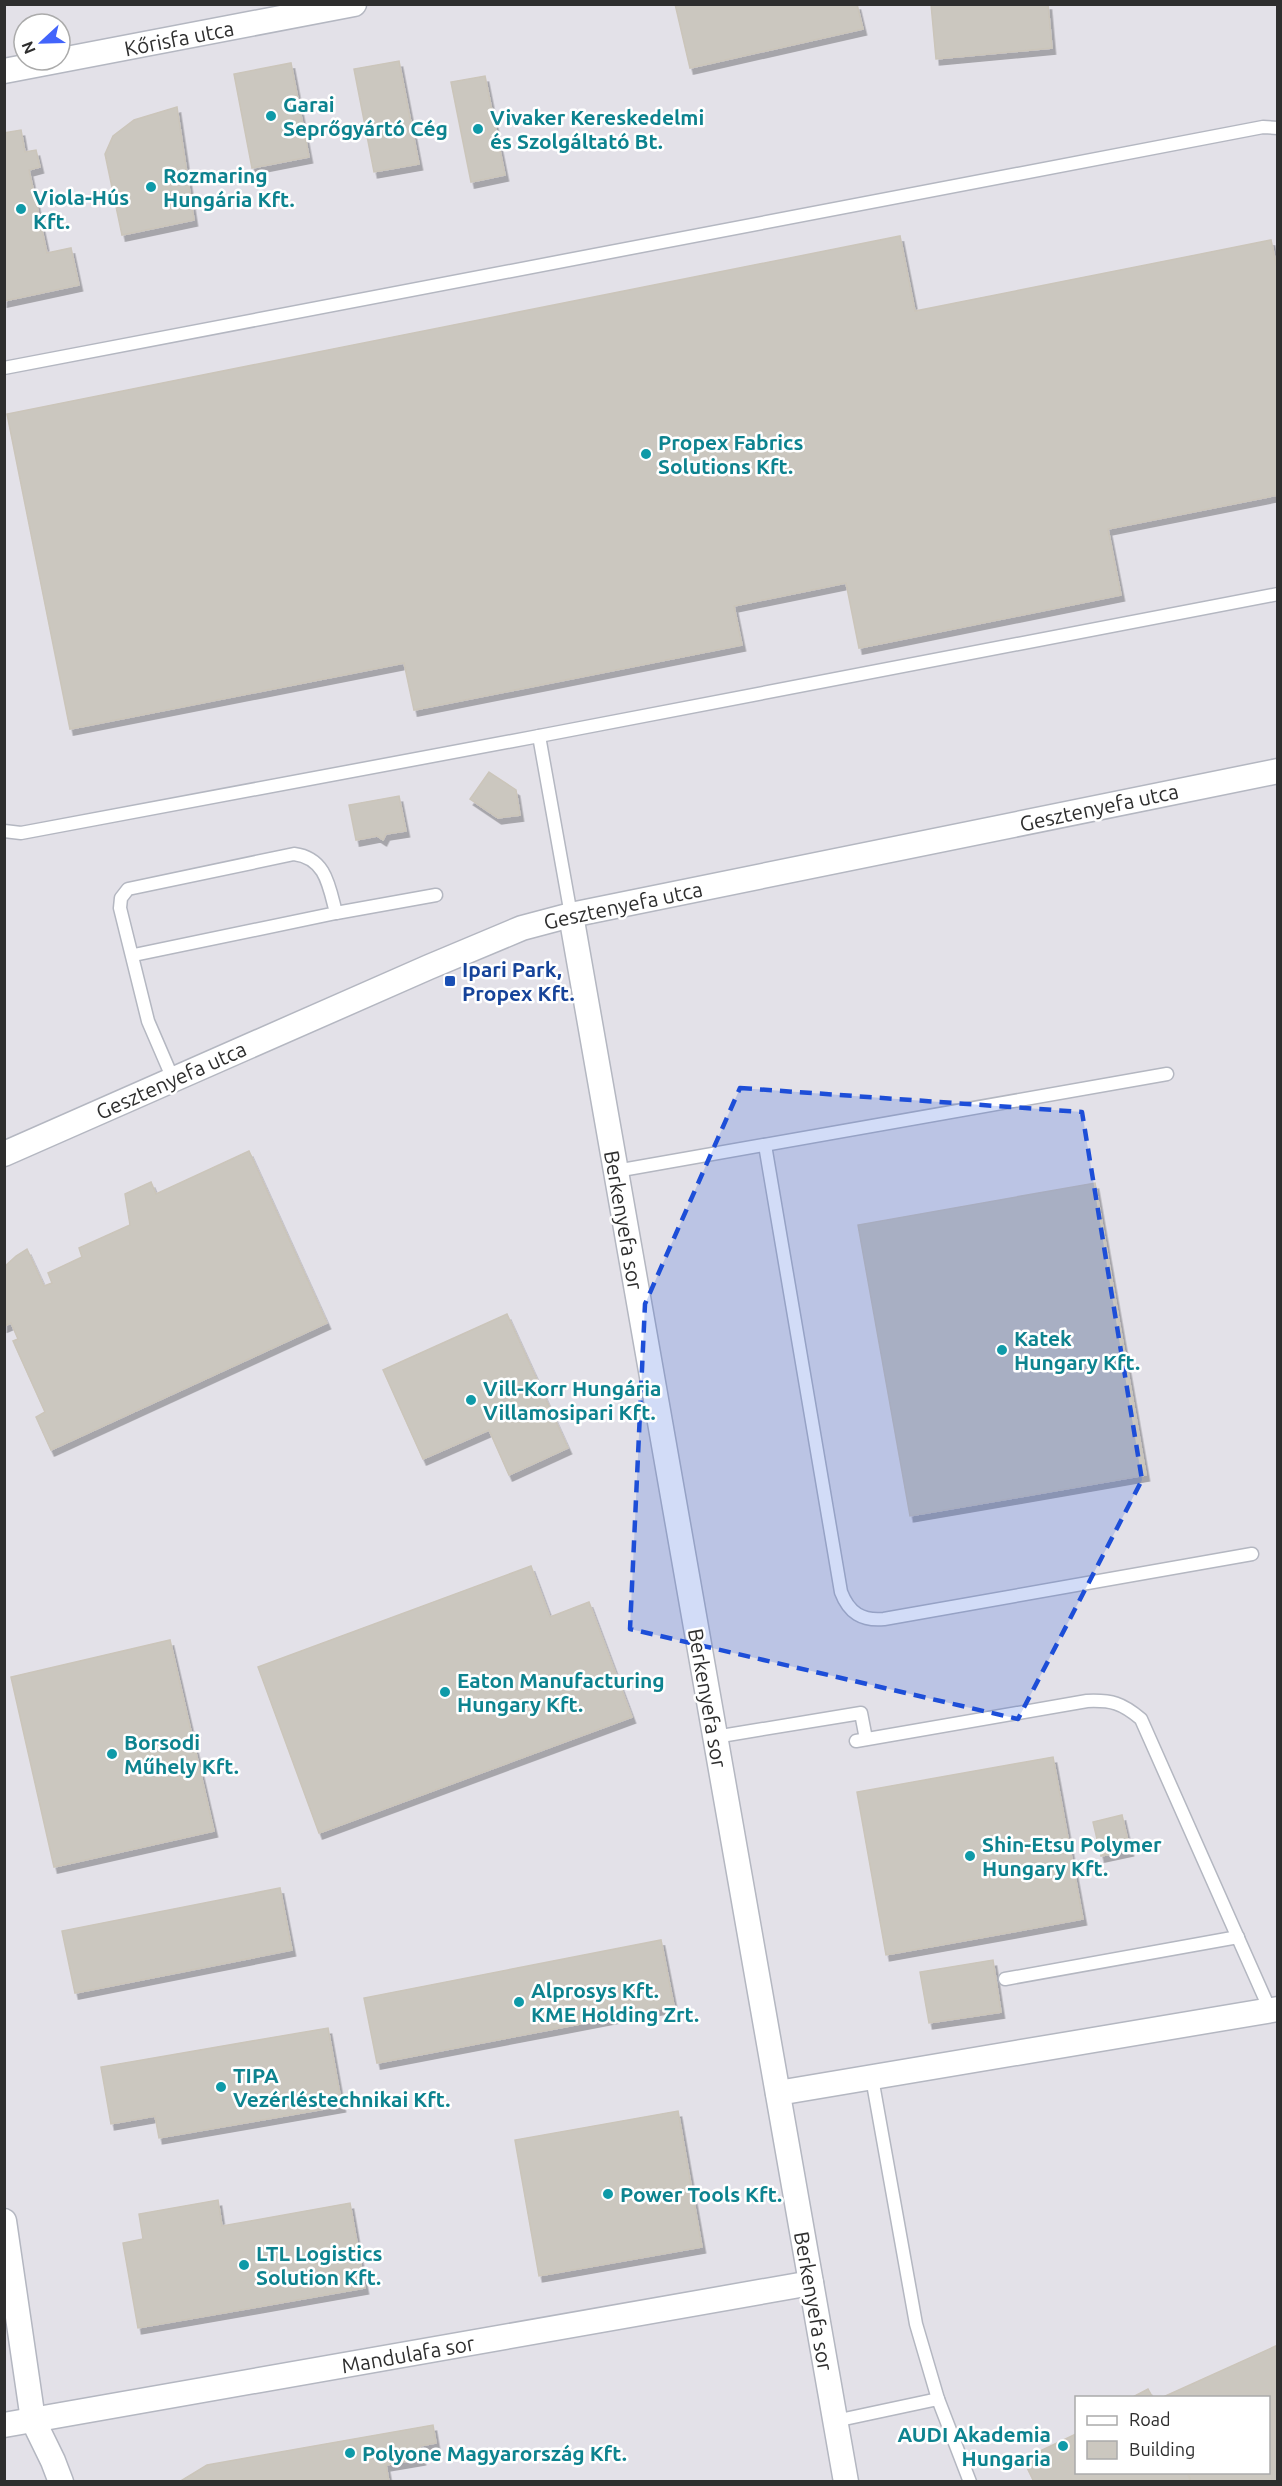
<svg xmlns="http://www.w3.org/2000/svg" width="1282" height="2486" font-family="Ubuntu,sans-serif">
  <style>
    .industrial { fill: #e3e1e8; fill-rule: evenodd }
    .building { fill: #cbc7bf; stroke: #cbc5ba; stroke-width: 1.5; filter: url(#shadow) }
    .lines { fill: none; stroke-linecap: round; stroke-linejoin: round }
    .lane-casing { stroke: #b4b7c1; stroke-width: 15 }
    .street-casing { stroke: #b4b7c1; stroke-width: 27 }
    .lane { stroke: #fff; stroke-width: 12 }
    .street { stroke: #fff; stroke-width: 24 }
    .marked { fill: #1d4ed8; fill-opacity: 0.2; stroke: #1d4ed8; stroke-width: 4.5; stroke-dasharray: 12 8; stroke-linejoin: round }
    .culture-dot { fill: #0f9aa8; stroke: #fff; stroke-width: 2 }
    .transit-dot { fill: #1a4fb4; stroke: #fff; stroke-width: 2 }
    .labels { text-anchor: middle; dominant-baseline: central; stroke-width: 5; stroke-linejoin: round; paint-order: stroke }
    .street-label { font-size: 21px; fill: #2e2e2e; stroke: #fff }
    .culture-label { font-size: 21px; font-weight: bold; fill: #0d838f; stroke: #fff; text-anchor: start }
    .transit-label { font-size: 21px; font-weight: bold; fill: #164399; stroke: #fff; text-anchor: start }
  </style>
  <defs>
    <filter id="shadow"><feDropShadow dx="3.5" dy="6" stdDeviation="0" flood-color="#0004"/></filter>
  </defs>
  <rect width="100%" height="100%" fill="#efe9e1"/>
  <path class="industrial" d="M 5,5 L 1277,5 L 1277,2481 L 5,2482 ZM 24,24 L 60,24 L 60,60 L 24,60 ZM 1076,2398 L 1268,2398 L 1268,2472 L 1076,2472 Z"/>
  <g class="building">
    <path d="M 675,4 L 857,4 L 863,29 L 690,68 Z"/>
    <path d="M 931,4 L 1048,4 L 1052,48 L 936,59 Z"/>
    <path d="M 399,61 L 419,164 L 374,172 L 354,69 Z"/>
    <path d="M 291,63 L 309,157 L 252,168 L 234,74 Z"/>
    <path d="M 485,76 L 505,175 L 471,182 L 451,82 Z"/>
    <path d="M 177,107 L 194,220 L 122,235 L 105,154 L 113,136 L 134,120 Z"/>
    <path d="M 21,130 L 25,152 L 36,150 L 40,167 L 29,170 L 47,253 L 71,248 L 79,285 L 4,301 L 4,133 Z"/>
    <path d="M 900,236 L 915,311 L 1271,240 L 1278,273 L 1278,495 L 1108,529 L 1121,595 L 859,648 L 846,583 L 734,606 L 742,645 L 414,710 L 404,663 L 70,729 L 7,414 Z"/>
    <path d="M 489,772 L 516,790 L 520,815 L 498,818 L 470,799 Z"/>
    <path d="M 399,796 L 406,831 L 386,834 L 383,840 L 377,836 L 356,840 L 349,805 Z"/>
    <path d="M 249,1151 L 327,1323 L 51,1450 L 36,1417 L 45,1412 L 13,1341 L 18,1339 L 11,1323 L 4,1326 L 4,1267 L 16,1256 L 27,1249 L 44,1286 L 52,1283 L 48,1273 L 82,1257 L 79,1248 L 130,1225 L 125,1194 L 151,1182 L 156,1194 Z"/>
    <path d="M 1095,1183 L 1146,1475 L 910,1516 L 858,1225 Z"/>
    <path d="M 507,1314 L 568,1448 L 509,1475 L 489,1430 L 423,1459 L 383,1370 Z"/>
    <path d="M 531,1566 L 550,1617 L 589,1602 L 632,1717 L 319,1833 L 258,1667 Z"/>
    <path d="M 170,1640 L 214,1831 L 54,1867 L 11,1677 Z"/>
    <path d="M 1053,1757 L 1083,1919 L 886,1955 L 857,1792 Z"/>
    <path d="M 1122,1815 L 1130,1850 L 1101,1856 L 1093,1822 Z"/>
    <path d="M 280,1888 L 292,1950 L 75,1993 L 62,1931 Z"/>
    <path d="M 661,1940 L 674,2006 L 377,2063 L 364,1998 Z"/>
    <path d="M 993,1960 L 1001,2012 L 929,2023 L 920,1972 Z"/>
    <path d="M 328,2028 L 342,2106 L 159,2138 L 155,2116 L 111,2124 L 101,2067 Z"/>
    <path d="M 678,2111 L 702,2247 L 539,2276 L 515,2140 Z"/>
    <path d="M 218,2200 L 222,2226 L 350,2203 L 365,2288 L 138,2328 L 123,2243 L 143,2239 L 139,2214 Z"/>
    <path d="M 1278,2345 L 1278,2482 L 1191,2482 L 1187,2472 L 1268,2472 L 1268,2398 L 1161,2398 Z"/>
    <path d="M 1148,2389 L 1153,2398 L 1131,2398 Z"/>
    <path d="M 433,2425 L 436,2443 L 420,2446 L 422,2459 L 386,2465 L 389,2482 L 179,2482 L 207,2465 Z"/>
    <path d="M 1076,2434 L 1076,2472 L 1187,2472 L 1191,2482 L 1034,2482 L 1023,2459 Z"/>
  </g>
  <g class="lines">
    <defs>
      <g id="lane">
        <path d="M 4,368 L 1263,127 L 1278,128"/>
        <path d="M 539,736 L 1278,594"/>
        <path d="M 4,831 L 21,833 L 539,736 L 571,915"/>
        <path d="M 336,913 L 436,895"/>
        <path d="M 134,955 L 336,913 C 329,886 326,858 294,854 L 128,889 L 121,898 L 120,908 L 148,1021 L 173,1079"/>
        <path d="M 765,1145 L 841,1592 C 849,1613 862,1621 884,1619 L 1252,1554"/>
        <path d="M 616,1171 L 1167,1074"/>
        <path d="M 715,1737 L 861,1713 L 866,1739"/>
        <path d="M 856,1741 L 1087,1701 C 1112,1700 1122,1703 1141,1719 L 1270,2010"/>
        <path d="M 1005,1979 L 1238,1937"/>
        <path d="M 872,2078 L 916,2324 L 938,2399"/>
        <path d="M 835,2421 L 938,2399 L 970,2482"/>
      </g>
      <g id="street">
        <path d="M 4,71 L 354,4"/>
        <path d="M 571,915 L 846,2482"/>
        <path d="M 4,1154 L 429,967 L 522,928 L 571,915 L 1278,771"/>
        <path d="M 778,2093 L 1278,2009"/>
        <path d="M 4,2221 L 33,2420 L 53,2461 L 61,2482"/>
        <path d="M 4,2425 L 811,2283"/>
      </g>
    </defs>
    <use href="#lane" class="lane-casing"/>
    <use href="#street" class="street-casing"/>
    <use href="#lane" class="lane"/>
    <use href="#street" class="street"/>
  </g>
  <path class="marked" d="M 740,1088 L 1082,1112 L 1142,1480 L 1018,1719 L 630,1629 L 645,1304 Z"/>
  <g class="culture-dot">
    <circle cx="271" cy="116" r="6"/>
    <circle cx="478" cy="129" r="6"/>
    <circle cx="151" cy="187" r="6"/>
    <circle cx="21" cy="209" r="6"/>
    <circle cx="646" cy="454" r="6"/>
    <circle cx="1002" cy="1350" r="6"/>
    <circle cx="471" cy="1400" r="6"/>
    <circle cx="445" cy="1692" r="6"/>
    <circle cx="112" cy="1754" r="6"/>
    <circle cx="970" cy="1856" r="6"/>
    <circle cx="519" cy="2002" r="6"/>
    <circle cx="221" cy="2087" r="6"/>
    <circle cx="608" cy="2194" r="6"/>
    <circle cx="244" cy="2265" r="6"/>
    <circle cx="1063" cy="2446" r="6"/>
    <circle cx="350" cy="2453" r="6"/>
  </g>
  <rect class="transit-dot" x="444" y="975" width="12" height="12" rx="3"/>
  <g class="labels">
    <g class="street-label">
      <text transform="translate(179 38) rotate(-11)">Kőrisfa utca</text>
      <text transform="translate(1099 807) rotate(-12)">Gesztenyefa utca</text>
      <text transform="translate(623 905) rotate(-12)">Gesztenyefa utca</text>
      <text transform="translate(171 1080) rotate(-24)">Gesztenyefa utca</text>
      <text transform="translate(624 1220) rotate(80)">Berkenyefa sor</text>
      <text transform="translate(708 1698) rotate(80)">Berkenyefa sor</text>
      <text transform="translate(814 2301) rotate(80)">Berkenyefa sor</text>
      <text transform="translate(408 2354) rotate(-10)">Mandulafa sor</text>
    </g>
    <g class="culture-label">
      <text x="283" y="104">Garai<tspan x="283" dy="24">Seprőgyártó Cég</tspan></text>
      <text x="490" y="117">Vivaker Kereskedelmi<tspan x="490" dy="24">és Szolgáltató Bt.</tspan></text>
      <text x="163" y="175">Rozmaring<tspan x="163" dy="24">Hungária Kft.</tspan></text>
      <text x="33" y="197">Viola-Hús<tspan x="33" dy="24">Kft.</tspan></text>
      <text x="658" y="442">Propex Fabrics<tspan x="658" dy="24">Solutions Kft.</tspan></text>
      <text x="1014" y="1338">Katek<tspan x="1014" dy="24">Hungary Kft.</tspan></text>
      <text x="483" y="1388">Vill-Korr Hungária<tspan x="483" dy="24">Villamosipari Kft.</tspan></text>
      <text x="457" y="1680">Eaton Manufacturing<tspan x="457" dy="24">Hungary Kft.</tspan></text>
      <text x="124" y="1742">Borsodi<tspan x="124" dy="24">Műhely Kft.</tspan></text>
      <text x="982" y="1844">Shin-Etsu Polymer<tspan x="982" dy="24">Hungary Kft.</tspan></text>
      <text x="531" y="1990">Alprosys Kft.<tspan x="531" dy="24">KME Holding Zrt.</tspan></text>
      <text x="233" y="2075">TIPA<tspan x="233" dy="24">Vezérléstechnikai Kft.</tspan></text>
      <text x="620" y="2194">Power Tools Kft.</text>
      <text x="256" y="2253">LTL Logistics<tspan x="256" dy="24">Solution Kft.</tspan></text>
      <text x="1051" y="2434" text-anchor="end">AUDI Akademia<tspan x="1051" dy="24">Hungaria</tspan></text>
      <text x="362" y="2453">Polyone Magyarország Kft.</text>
    </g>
    <g class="transit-label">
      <text x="462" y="969">Ipari Park,<tspan x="462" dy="24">Propex Kft.</tspan></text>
    </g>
  </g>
  <rect width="1282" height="2486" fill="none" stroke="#2e2e2e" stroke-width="12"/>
  <rect x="1075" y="2396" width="195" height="78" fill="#ffffff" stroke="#ababab" stroke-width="1.5"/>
  <rect x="1087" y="2416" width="30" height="9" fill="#ffffff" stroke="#ababab" stroke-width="1.5"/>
  <text x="1129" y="2426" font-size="18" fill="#2e2e2e">Road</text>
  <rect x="1087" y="2441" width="30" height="18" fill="#cbc7bf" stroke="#ababab" stroke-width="1.5"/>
  <text x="1129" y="2456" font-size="18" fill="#2e2e2e">Building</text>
  <g transform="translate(42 42) rotate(248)"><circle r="28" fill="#ffffff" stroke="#ababab" stroke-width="1.5"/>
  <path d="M0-4.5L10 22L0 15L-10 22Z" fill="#4264fb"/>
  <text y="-9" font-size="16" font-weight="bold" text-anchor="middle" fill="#2e2e2e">N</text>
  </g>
</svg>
